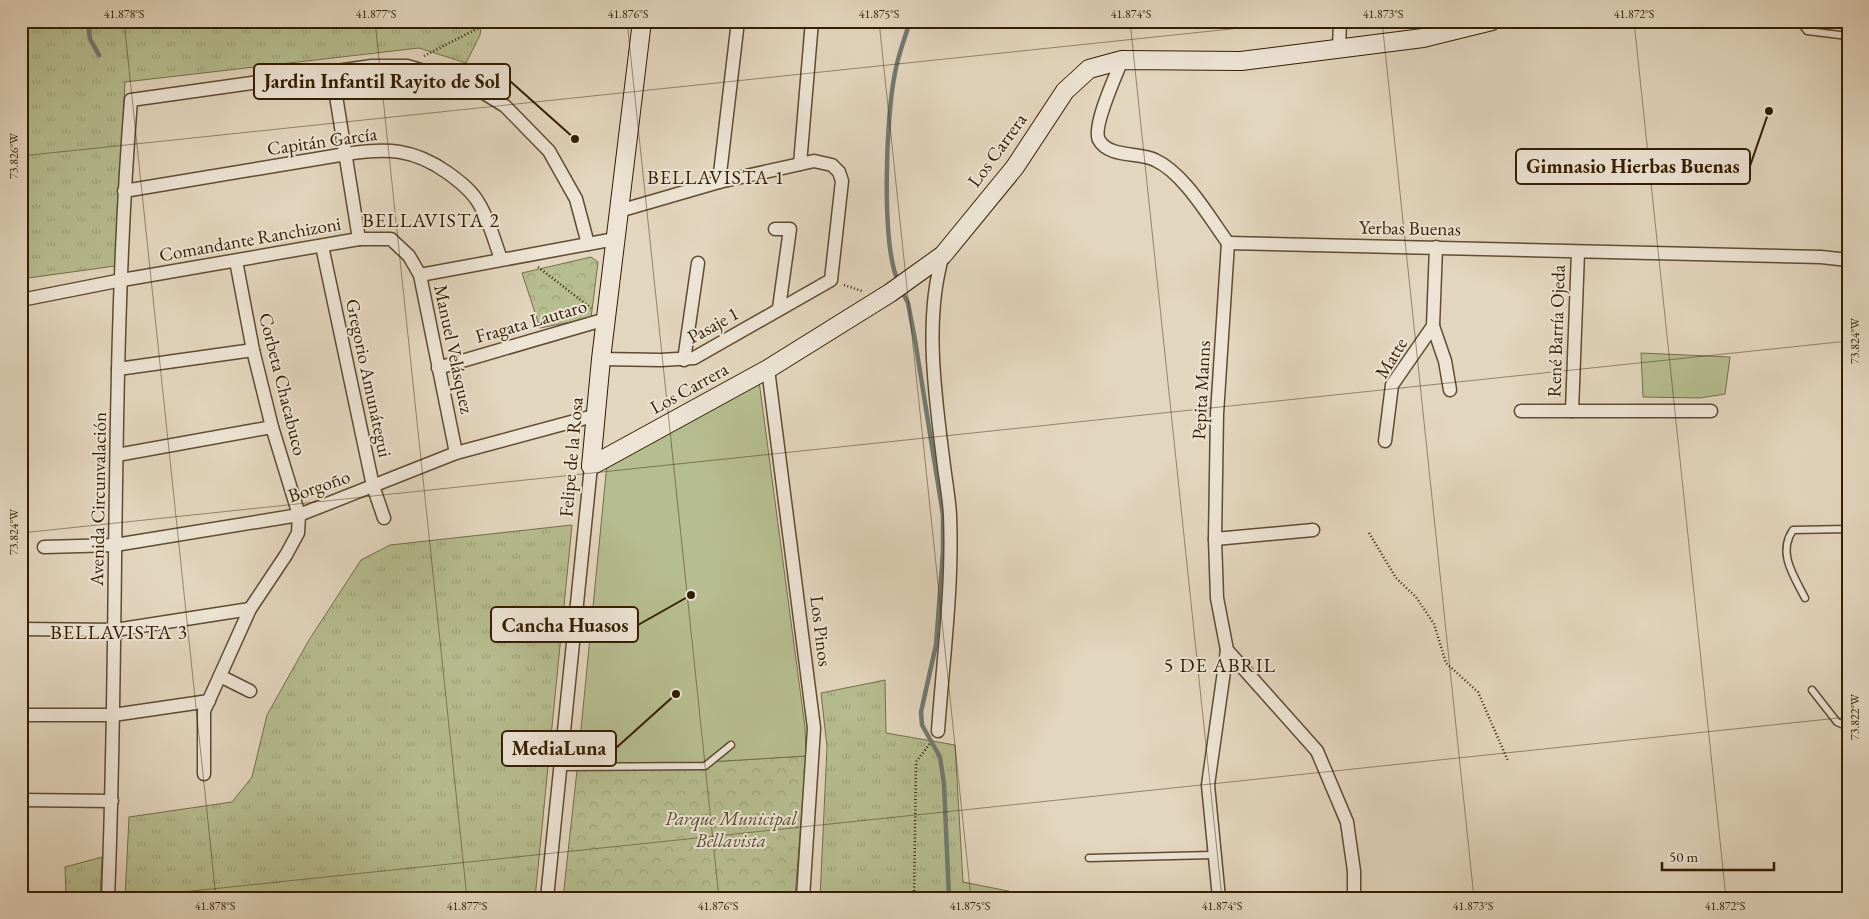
<svg xmlns="http://www.w3.org/2000/svg" width="1869" height="919" font-family="'EB Garamond',serif">
  <style>
    .grass { fill: url(#grass-tufts); stroke: #746e48 }
    .park { fill: url(#park-crowns); stroke: #746e48 }
    .pitch { fill: #b6bd90; stroke: #746e48 }
    .lines { fill: none; stroke-linecap: round; stroke-linejoin: round }
    .stream { stroke: #717971; stroke-width: 4.5 }
    .lane-casing { stroke: #5f4c30; stroke-width: 9 }
    .street-casing { stroke: #5f4c30; stroke-width: 15 }
    .secondary-casing { stroke: #331e00; stroke-width: 20 }
    .path { stroke: #331e00; stroke-width: 2.5; stroke-dasharray: 1 2.5; stroke-linecap: butt }
    .lane { stroke: #ede4d5; stroke-width: 6 }
    .street { stroke: #ede4d5; stroke-width: 12 }
    .secondary { stroke: #ede4d5; stroke-width: 18 }
    .ticks { fill: none; stroke: #331e00; stroke-width: 1; stroke-opacity: 0.45 }
    .labels { text-anchor: middle; dominant-baseline: central; stroke-width: 4; stroke-linejoin: round; paint-order: stroke }
    .street-label { font-size: 19px; fill: #331e00; stroke: #ede4d5 }
    .park-label { font-size: 19px; font-style: italic; fill: #5a4e2b; stroke: #ede4d5 }
    .neighbourhood-label { font-size: 20px; letter-spacing: 1px; fill: #331e00; stroke: #ede4d5 }
    .leader { fill: none; stroke: #331e00; stroke-width: 2 }
    .callout-dot { fill: #331e00; stroke: #ede4d5; stroke-width: 2 }
    .callout { fill: #ede4d5; stroke: #331e00; stroke-width: 2 }
    .callout-label { font-size: 20px; text-anchor: middle; font-weight: bold; fill: #331e00 }
    .neatline { fill: none; stroke: #331e00; stroke-width: 2 }
    .ticks-label { font-size: 12px; text-anchor: middle; fill: #331e00 }
  </style>
  <defs>
    <pattern id="grass-tufts" width="24" height="20" patternUnits="userSpaceOnUse" patternTransform="scale(1.25)"><rect width="24" height="20" fill="#b6bd90"/><path d="M3 7l-1-3M5 7V3M7 7l1-3M15 17l-1-3M17 17v-4M19 17l1-3" fill="none" stroke="#9da27a"/></pattern>
    <pattern id="park-crowns" width="20" height="18" patternUnits="userSpaceOnUse" patternTransform="scale(1.25)"><rect width="20" height="18" fill="#b6bd90"/><path d="M2 6a3 3 0 1 1 6 0M12 15a3 3 0 1 1 6 0" fill="none" stroke="#9da27a"/></pattern>
  </defs>
  <rect width="100%" height="100%" fill="#e3d6be"/>
  <filter id="stains"><feTurbulence type="fractalNoise" baseFrequency=".004" numOctaves="4"/><feColorMatrix values="0 0 0 0 .2 0 0 0 0 .09 0 0 0 0 .02 0 0 0 .5 -.17"/></filter>
  <radialGradient id="worn" r=".72"><stop offset=".6" stop-color="#630" stop-opacity="0"/><stop offset="1" stop-color="#630" stop-opacity=".3"/></radialGradient>
  <g class="grass">
    <path d="M 21,21 L 482,21 L 480,35 L 466,63 L 419,48 L 125,82 L 115,266 L 21,279 Z"/>
    <path d="M 572,525 L 535,898 L 125,898 L 129,817 L 232,802 L 252,777 L 267,715 L 309,640 L 361,560 L 390,545 Z"/>
    <path d="M 885,680 L 886,733 L 955,745 L 963,882 L 1023,894 L 1024,898 L 820,898 L 827,747 L 821,693 Z"/>
    <path d="M 102,857 L 100,898 L 66,898 L 65,867 Z"/>
  </g>
  <g class="park">
    <path d="M 591,257 L 598,262 L 591,318 L 540,328 L 522,273 Z"/>
    <path d="M 806,756 L 795,898 L 563,898 L 577,770 Z"/>
  </g>
  <g class="pitch">
    <path d="M 1641,353 L 1730,357 L 1725,394 L 1700,398 L 1643,397 Z"/>
    <path d="M 759,381 L 805,727 L 806,756 L 577,770 L 607,464 Z"/>
  </g>
  <g class="lines">
    <g class="stream">
      <path d="M 88,21 L 90,39 L 99,55"/>
      <path d="M 898,281 C 881,244 886,115 895,73 C 898,55 905,38 910,21"/>
      <path d="M 902,291 L 908,303 L 915,340 L 943,515 L 943,552 L 936,645 L 921,712 L 922,725 L 940,757 L 944,784 L 949,898"/>
    </g>
    <defs>
      <g id="lane">
        <path d="M 1799,21 L 1807,31 L 1848,36"/>
        <path d="M 1805,598 C 1794,576 1777,553 1793,530 L 1848,529"/>
        <path d="M 1812,690 L 1837,722 L 1848,727"/>
        <path d="M 561,767 L 705,766 L 731,745"/>
        <path d="M 1089,858 L 1213,855"/>
      </g>
      <g id="street">
        <path d="M 1339,48 L 1340,21"/>
        <path d="M 1122,60 C 1116,75 1092,127 1099,140 C 1109,158 1139,152 1155,160 C 1184,173 1209,217 1228,243"/>
        <path d="M 332,71 L 359,239"/>
        <path d="M 800,164 L 812,21"/>
        <path d="M 719,182 L 738,21"/>
        <path d="M 124,191 L 346,154 C 387,148 413,148 448,173 C 459,181 471,190 478,202 C 489,219 494,240 501,259"/>
        <path d="M 775,229 L 790,229 L 779,308"/>
        <path d="M 1228,243 L 1217,414 L 1215,539 L 1217,598 L 1227,650 L 1317,751 L 1347,822 L 1354,871 L 1354,898"/>
        <path d="M 1228,243 L 1821,257 L 1848,260"/>
        <path d="M 322,246 L 373,486 L 384,518"/>
        <path d="M 420,275 L 615,239"/>
        <path d="M 21,300 L 122,280 L 359,239 L 391,239 L 409,256 L 420,275 L 456,453"/>
        <path d="M 1433,326 L 1445,361 L 1450,390"/>
        <path d="M 601,359 L 661,360 L 694,358 L 831,280 L 842,181 L 839,172 L 832,165 L 814,161 L 719,182 L 619,211"/>
        <path d="M 684,360 L 698,263"/>
        <path d="M 438,368 L 606,319"/>
        <path d="M 118,369 L 253,350"/>
        <path d="M 768,369 L 814,728 L 803,898"/>
        <path d="M 1521,411 L 1711,411"/>
        <path d="M 1572,411 L 1578,252"/>
        <path d="M 1385,441 L 1392,385 L 1433,326 L 1436,247"/>
        <path d="M 117,455 L 272,427"/>
        <path d="M 1215,539 L 1313,530"/>
        <path d="M 44,547 L 115,545 L 299,515 L 456,453 L 597,415"/>
        <path d="M 21,629 L 115,630 L 250,609"/>
        <path d="M 220,676 L 250,691"/>
        <path d="M 21,715 L 113,715 L 209,701"/>
        <path d="M 938,731 C 943,660 953,587 950,515 C 949,496 945,477 943,458 C 935,395 924,317 943,255"/>
        <path d="M 204,774 L 204,711 L 250,609 L 286,555 L 298,533 L 299,515 L 272,427 L 253,350 L 236,261"/>
        <path d="M 21,800 L 112,801"/>
        <path d="M 108,898 C 119,632 110,365 131,100 L 372,66 L 407,66 L 469,84 L 505,106 L 549,151 L 576,199 L 588,244"/>
        <path d="M 547,898 L 591,466"/>
        <path d="M 1219,898 L 1208,785 L 1227,650"/>
      </g>
      <g id="secondary">
        <path d="M 591,466 L 768,369 L 890,293 L 943,255 L 1015,167 L 1065,91 L 1089,69 L 1122,60 L 1241,61 L 1423,38 L 1492,21"/>
        <path d="M 591,466 L 601,359 L 642,21"/>
      </g>
    </defs>
    <use href="#lane" class="lane-casing"/>
    <use href="#street" class="street-casing"/>
    <use href="#secondary" class="secondary-casing"/>
    <g class="path">
      <path d="M 424,56 L 492,21"/>
      <path d="M 538,267 L 591,308"/>
      <path d="M 844,285 L 862,291"/>
      <path d="M 1369,533 L 1396,578 L 1416,597 L 1434,624 L 1446,663 L 1478,692 L 1508,761"/>
      <path d="M 914,898 L 916,762 L 931,742"/>
    </g>
    <use href="#lane" class="lane"/>
    <use href="#street" class="street"/>
    <use href="#secondary" class="secondary"/>
  </g>
  <path class="ticks" d="M 124,21 L 216,898M 375,21 L 467,898M 627,21 L 719,898M 879,21 L 971,898M 1130,21 L 1222,898M 1382,21 L 1474,898M 1634,21 L 1726,898M 21,156 L 1307,21M 21,533 L 1848,341M 126,898 L 1848,717"/>
  <g class="labels">
    <g class="street-label">
      <text transform="translate(322 141) rotate(-8)">Capitán García</text>
      <text transform="translate(997 150) rotate(-54)">Los Carrera</text>
      <text transform="translate(1410 228) rotate(1)">Yerbas Buenas</text>
      <text transform="translate(250 239) rotate(-10)">Comandante Ranchizoni</text>
      <text transform="translate(531 321) rotate(-16)">Fragata Lautaro</text>
      <text transform="translate(713 325) rotate(-29)">Pasaje 1</text>
      <text transform="translate(1556 331) rotate(-88)">René Barría Ojeda</text>
      <text transform="translate(454 349) rotate(78)">Manuel Velásquez</text>
      <text transform="translate(1391 358) rotate(-59)">Matte</text>
      <text transform="translate(369 378) rotate(78)">Gregorio Amunátegui</text>
      <text transform="translate(283 384) rotate(76)">Corbeta Chacabuco</text>
      <text transform="translate(689 388) rotate(-29)">Los Carrera</text>
      <text transform="translate(1201 390) rotate(-87)">Pepita Manns</text>
      <text transform="translate(571 457) rotate(-85)">Felipe de la Rosa</text>
      <text transform="translate(319 486) rotate(-19)">Borgoño</text>
      <text transform="translate(98 499) rotate(-89)">Avenida Circunvalación</text>
      <text transform="translate(821 631) rotate(83)">Los Pinos</text>
    </g>
    <g class="park-label">
      <text x="731" y="818">Parque Municipal<tspan x="731" dy="22">Bellavista</tspan></text>
    </g>
    <g class="neighbourhood-label">
      <text x="716" y="177">BELLAVISTA 1</text>
      <text x="431" y="220">BELLAVISTA 2</text>
      <text x="119" y="632">BELLAVISTA 3</text>
      <text x="1220" y="665">5 DE ABRIL</text>
    </g>
  </g>
  <path class="leader" d="M575 139L510 81M1769 111L1750 166M691 595L638 625M676 694L616 748"/>
  <g class="callout-dot">
    <circle cx="575" cy="139" r="5"/>
    <circle cx="1769" cy="111" r="5"/>
    <circle cx="691" cy="595" r="5"/>
    <circle cx="676" cy="694" r="5"/>
  </g>
  <g class="callout">
    <rect x="254" y="64" width="256" height="35" rx="5"/>
    <rect x="1516" y="149" width="234" height="35" rx="5"/>
    <rect x="491" y="607" width="147" height="35" rx="5"/>
    <rect x="502" y="731" width="114" height="35" rx="5"/>
  </g>
  <g class="callout-label">
    <text x="382" y="88">Jardin Infantil Rayito de Sol</text>
    <text x="1633" y="173">Gimnasio Hierbas Buenas</text>
    <text x="565" y="632">Cancha Huasos</text>
    <text x="559" y="755">MediaLuna</text>
  </g>
  <rect width="1869" height="919" fill="none" stroke="#e3d6be" stroke-width="55"/>
  <path d="M1662 862v8h112v-8" fill="none" stroke="#331e00" stroke-width="2.5"/>
  <text x="1669" y="862" font-size="15" fill="#331e00" stroke="#ede4d5" stroke-width="4" paint-order="stroke">50 m</text>
  <rect x="28" y="28" width="1814" height="864" class="neatline"/>
  <g class="ticks-label">
    <text x="124" y="18">41.878°S</text>
    <text x="376" y="18">41.877°S</text>
    <text x="628" y="18">41.876°S</text>
    <text x="879" y="18">41.875°S</text>
    <text x="1131" y="18">41.874°S</text>
    <text x="1383" y="18">41.873°S</text>
    <text x="1634" y="18">41.872°S</text>
    <text transform="translate(14 156) rotate(-90)" y="4">73.826°W</text>
    <text transform="translate(1855 341) rotate(-90)" y="4">73.824°W</text>
    <text transform="translate(14 532) rotate(-90)" y="4">73.824°W</text>
    <text transform="translate(1855 717) rotate(-90)" y="4">73.822°W</text>
    <text x="215" y="910">41.878°S</text>
    <text x="467" y="910">41.877°S</text>
    <text x="718" y="910">41.876°S</text>
    <text x="970" y="910">41.875°S</text>
    <text x="1222" y="910">41.874°S</text>
    <text x="1473" y="910">41.873°S</text>
    <text x="1725" y="910">41.872°S</text>
  </g>
  <rect width="100%" height="100%" filter="url(#stains)"/>
  <rect width="100%" height="100%" fill="url(#worn)"/>
</svg>
